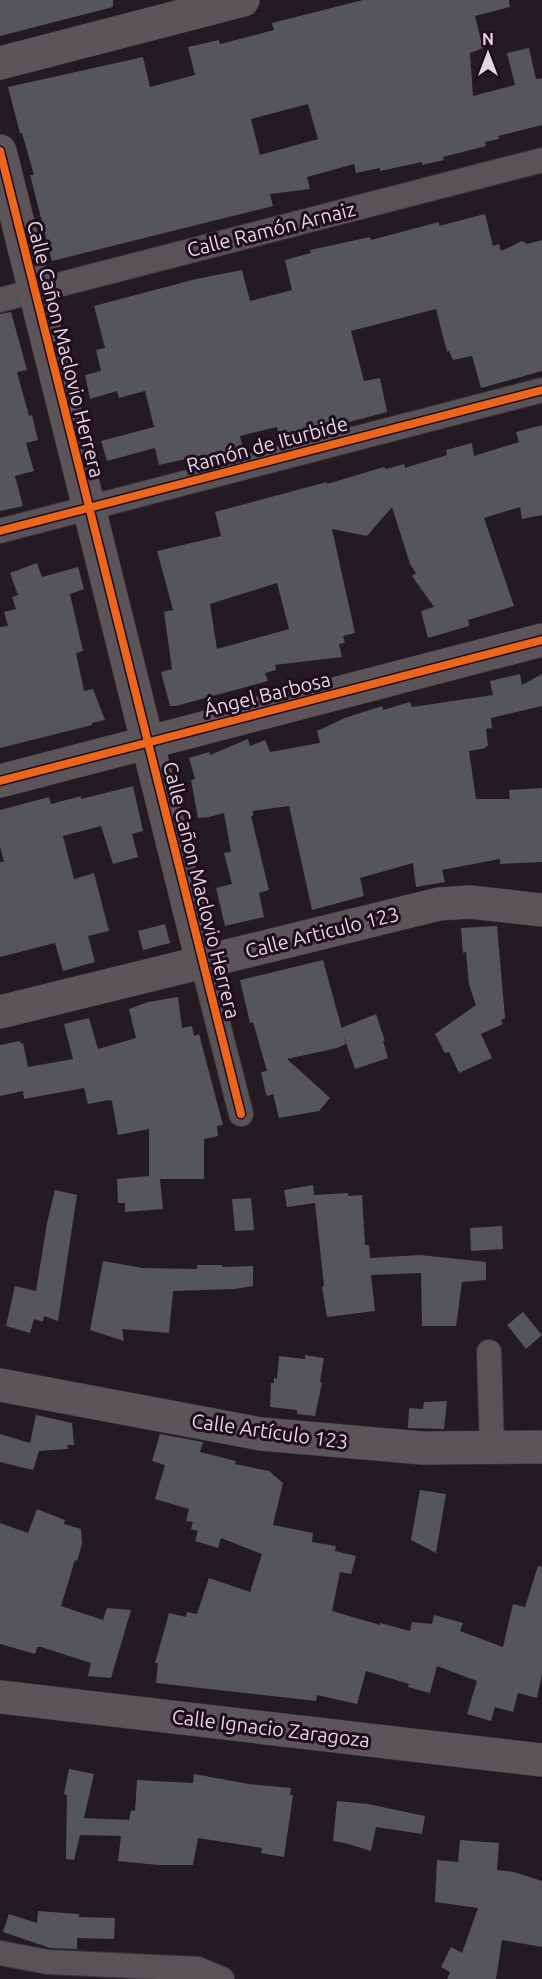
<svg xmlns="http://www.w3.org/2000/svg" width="542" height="1979" font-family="Ubuntu,sans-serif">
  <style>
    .building { fill: #54565b; fill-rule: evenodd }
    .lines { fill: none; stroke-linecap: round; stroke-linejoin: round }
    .street-casing { stroke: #3e353c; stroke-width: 26 }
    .secondary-casing { stroke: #3e353c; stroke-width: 34 }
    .street { stroke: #575357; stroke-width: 24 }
    .secondary { stroke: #5b5559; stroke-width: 33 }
    .cycleway-casing { stroke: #1f0c1d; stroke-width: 11 }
    .cycleway { stroke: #eb651d; stroke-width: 8 }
    .labels { text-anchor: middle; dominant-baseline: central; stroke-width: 6; stroke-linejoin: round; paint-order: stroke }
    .street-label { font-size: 20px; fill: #e3d5e1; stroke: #1f0c1d }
  </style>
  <rect width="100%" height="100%" fill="#241a22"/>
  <g class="building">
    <path d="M 0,0 L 113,0 L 113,7 L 0,36 Z"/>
    <path d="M 363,0 L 509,0 L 510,7 L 475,16 L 483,48 L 470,53 L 473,96 L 515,85 L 507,53 L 529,48 L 536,79 L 542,78 L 542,125 L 498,136 L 499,139 L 485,142 L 486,146 L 443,157 L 444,160 L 422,165 L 422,162 L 380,171 L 380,168 L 356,173 L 354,164 L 307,177 L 310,189 L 270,194 L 273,206 L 52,261 L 30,175 L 34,175 L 22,133 L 20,133 L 8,87 L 143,57 L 150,87 L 195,75 L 188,47 L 219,40 L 220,44 L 274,30 L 272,23 ZM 308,104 L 318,139 L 260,155 L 251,119 Z"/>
    <path d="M 485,214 L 493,246 L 499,244 L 501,251 L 522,241 L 527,244 L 542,240 L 542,371 L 481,388 L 472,356 L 453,360 L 449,351 L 447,352 L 436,309 L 351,331 L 364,381 L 380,378 L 387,412 L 280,440 L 277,427 L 240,436 L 243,449 L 205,459 L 204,455 L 159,465 L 155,448 L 107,461 L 101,441 L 154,427 L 145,391 L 119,398 L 117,391 L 90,399 L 85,375 L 101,371 L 96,350 L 105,348 L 94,306 L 196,279 L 242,270 L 250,301 L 292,290 L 285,260 L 311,253 L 310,250 L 370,237 L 371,240 L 439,222 L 439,226 Z"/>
    <path d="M 11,312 L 27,370 L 17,372 L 29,416 L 32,415 L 38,440 L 26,443 L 34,471 L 15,476 L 23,506 L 0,511 L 0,314 Z"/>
    <path d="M 542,425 L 542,515 L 522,519 L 520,507 L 484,518 L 514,606 L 468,620 L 469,626 L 428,638 L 421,611 L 434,607 L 412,576 L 416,573 L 410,564 L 392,507 L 367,536 L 332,529 L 355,633 L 343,636 L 345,643 L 339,644 L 342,657 L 275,665 L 276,670 L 265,673 L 268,681 L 176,706 L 170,706 L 161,672 L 172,669 L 164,612 L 173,610 L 157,551 L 221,536 L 215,512 L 327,482 L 327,484 L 384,467 L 386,469 L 404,464 L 405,468 L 447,455 L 446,450 L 472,443 L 474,456 L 519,442 L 516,432 ZM 277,583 L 289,629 L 217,649 L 210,604 Z"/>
    <path d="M 37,563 L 42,577 L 78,567 L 84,589 L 70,594 L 83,651 L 76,653 L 84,691 L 93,689 L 105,720 L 92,723 L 92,725 L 0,748 L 0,627 L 8,626 L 4,612 L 16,609 L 12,597 L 18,595 L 10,573 Z"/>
    <path d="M 520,674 L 522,685 L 542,674 L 542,706 L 491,718 L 492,728 L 486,729 L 488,746 L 485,747 L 486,748 L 469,751 L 476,799 L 510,799 L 509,790 L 542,788 L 542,862 L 500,864 L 500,859 L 442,870 L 445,882 L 416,887 L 413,863 L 360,878 L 364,896 L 312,910 L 289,806 L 253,811 L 253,816 L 251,816 L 269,890 L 259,893 L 264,917 L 225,926 L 216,888 L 232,884 L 224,853 L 231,852 L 224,813 L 209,817 L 198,818 L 191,780 L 195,779 L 189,758 L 209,752 L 210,755 L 248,739 L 250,746 L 265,740 L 270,752 L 320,743 L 317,731 L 345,718 L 382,706 L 383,710 L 410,702 L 412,707 L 493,695 L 490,681 Z"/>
    <path d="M 133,786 L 143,831 L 132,834 L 138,857 L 113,864 L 101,826 L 63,836 L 74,879 L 94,873 L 109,931 L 88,936 L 95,962 L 63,971 L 55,943 L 0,957 L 0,862 L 4,862 L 0,846 L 0,810 L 49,797 L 51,804 L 81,796 L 81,799 Z"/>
    <path d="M 165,924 L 170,943 L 143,950 L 138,931 Z"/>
    <path d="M 497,926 L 505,1018 L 501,1020 L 503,1024 L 481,1034 L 492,1058 L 459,1073 L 449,1052 L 445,1053 L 435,1034 L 476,1005 L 469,985 L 466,952 L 463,953 L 461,928 Z"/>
    <path d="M 323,960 L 346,1044 L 337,1048 L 287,1059 L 330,1098 L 319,1111 L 279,1118 L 273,1094 L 268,1096 L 266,1094 L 261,1072 L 267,1071 L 253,1022 L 250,1023 L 240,980 Z"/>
    <path d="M 178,997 L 182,1028 L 192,1026 L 194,1036 L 199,1034 L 223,1125 L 217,1126 L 218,1136 L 204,1139 L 204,1179 L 160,1179 L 163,1209 L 125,1212 L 125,1203 L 118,1203 L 117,1179 L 149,1176 L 149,1129 L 118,1135 L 112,1101 L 109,1100 L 88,1104 L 84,1088 L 24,1099 L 23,1091 L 0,1096 L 0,1045 L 20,1041 L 21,1044 L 23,1043 L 28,1067 L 73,1059 L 64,1024 L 89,1018 L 98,1049 L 136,1038 L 129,1009 L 148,1002 Z"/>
    <path d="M 376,1014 L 385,1041 L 383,1041 L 388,1058 L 355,1069 L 341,1028 Z"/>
    <path d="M 313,1185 L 314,1195 L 348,1193 L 348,1196 L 362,1195 L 365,1245 L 369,1245 L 370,1258 L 420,1255 L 486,1262 L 486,1280 L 462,1282 L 456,1326 L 422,1326 L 421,1273 L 371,1275 L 375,1311 L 327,1317 L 322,1287 L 324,1286 L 315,1203 L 287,1207 L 284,1190 Z"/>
    <path d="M 55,1190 L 77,1195 L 58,1321 L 44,1316 L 43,1322 L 34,1319 L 30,1333 L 6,1326 L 15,1286 L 36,1291 L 47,1223 Z"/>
    <path d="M 251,1198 L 254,1230 L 235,1231 L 232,1199 Z"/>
    <path d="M 502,1226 L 503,1249 L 471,1251 L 470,1228 Z"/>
    <path d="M 103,1261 L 143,1268 L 197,1269 L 197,1265 L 222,1265 L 222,1267 L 253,1266 L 253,1286 L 234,1289 L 173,1291 L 169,1333 L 122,1329 L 124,1341 L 90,1330 Z"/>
    <path d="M 523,1312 L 542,1335 L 526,1349 L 507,1325 Z"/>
    <path d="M 305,1355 L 324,1358 L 320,1382 L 322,1383 L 315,1416 L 297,1414 L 297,1410 L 270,1407 L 271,1383 L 274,1383 L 274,1378 L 277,1379 L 279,1356 L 305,1359 Z"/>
    <path d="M 447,1401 L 444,1429 L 408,1428 L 409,1408 L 423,1409 L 424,1402 Z"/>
    <path d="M 36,1415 L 72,1423 L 74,1445 L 67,1445 L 68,1449 L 39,1451 L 33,1470 L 0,1462 L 0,1434 L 30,1443 Z"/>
    <path d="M 160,1434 L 203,1442 L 200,1452 L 236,1461 L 235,1464 L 269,1471 L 283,1483 L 273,1525 L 313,1533 L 312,1542 L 336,1546 L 335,1551 L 356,1556 L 351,1574 L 340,1572 L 332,1611 L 380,1625 L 380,1623 L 410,1631 L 412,1622 L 432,1624 L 434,1615 L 463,1623 L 460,1631 L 503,1647 L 513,1604 L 525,1607 L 538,1566 L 542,1567 L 542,1674 L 537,1698 L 518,1693 L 513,1712 L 495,1707 L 491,1721 L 467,1714 L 477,1681 L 437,1666 L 430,1693 L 408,1687 L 409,1684 L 366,1671 L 357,1704 L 317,1695 L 316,1701 L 156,1683 L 158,1663 L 155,1663 L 169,1613 L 186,1617 L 187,1612 L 197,1614 L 209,1578 L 250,1592 L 262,1554 L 221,1538 L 218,1548 L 195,1541 L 198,1531 L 191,1529 L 193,1522 L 186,1521 L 189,1509 L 155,1499 L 165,1465 L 152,1461 Z"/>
    <path d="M 420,1490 L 446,1494 L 436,1553 L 411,1540 Z"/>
    <path d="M 37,1509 L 65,1520 L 64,1524 L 81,1529 L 82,1544 L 77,1561 L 75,1560 L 61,1606 L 103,1620 L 107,1608 L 131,1610 L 111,1678 L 88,1676 L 91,1663 L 41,1647 L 37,1647 L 35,1654 L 0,1644 L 0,1523 L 28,1533 Z"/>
    <path d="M 69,1769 L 94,1774 L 84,1818 L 129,1820 L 131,1810 L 135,1811 L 137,1780 L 193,1783 L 194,1774 L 249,1784 L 291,1788 L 290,1795 L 293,1795 L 284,1857 L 261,1853 L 262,1848 L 198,1838 L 193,1865 L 158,1865 L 118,1861 L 121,1836 L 80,1835 L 74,1860 L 66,1859 L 67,1795 L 64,1794 Z"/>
    <path d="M 337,1801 L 368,1804 L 425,1816 L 422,1834 L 376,1827 L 371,1851 L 345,1843 L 333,1841 Z"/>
    <path d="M 460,1840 L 499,1843 L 497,1870 L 514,1872 L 542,1881 L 542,1947 L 502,1940 L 496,1979 L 447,1979 L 450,1972 L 441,1967 L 451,1947 L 462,1953 L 478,1908 L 435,1902 L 437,1860 L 458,1862 Z"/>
    <path d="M 38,1911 L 79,1914 L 79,1917 L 115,1918 L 114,1939 L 77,1938 L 77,1949 L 50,1948 L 3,1932 L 9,1914 L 37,1923 Z"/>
  </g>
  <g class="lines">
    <defs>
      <g id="street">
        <path d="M 0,300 L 542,160"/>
        <path d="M 0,531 L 542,390"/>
        <path d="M 202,961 L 241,1114"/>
        <path d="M 489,1352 L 492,1447"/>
        <path d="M 0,1953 L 48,1962 L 198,1969 L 222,1979"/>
      </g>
      <g id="secondary">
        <path d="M 0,63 L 243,0"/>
        <path d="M 0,151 L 202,961"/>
        <path d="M 0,781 L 542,640"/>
        <path d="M 0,1012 L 439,904 L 470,902 L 542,910"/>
        <path d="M 0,1385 L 261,1434 L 422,1448 L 542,1447"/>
        <path d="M 0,1697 L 542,1760"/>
      </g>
    </defs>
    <use href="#street" class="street-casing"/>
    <use href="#secondary" class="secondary-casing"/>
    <use href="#street" class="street"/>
    <use href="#secondary" class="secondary"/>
    <defs>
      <g id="cycleway">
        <path d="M 0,151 L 241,1114"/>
        <path d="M 0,531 L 542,390"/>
        <path d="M 0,781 L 542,640"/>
      </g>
    </defs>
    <use href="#cycleway" class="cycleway-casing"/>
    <use href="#cycleway" class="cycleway"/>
  </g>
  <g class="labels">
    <g class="street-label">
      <text transform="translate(271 229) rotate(-14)">Calle Ramón Arnaiz</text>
      <text transform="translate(66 349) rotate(76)">Calle Cañon Maclovio Herrera</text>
      <text transform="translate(267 444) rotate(-15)">Ramón de Iturbide</text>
      <text transform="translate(267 694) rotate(-14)">Ángel Barbosa</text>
      <text transform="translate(202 890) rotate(76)">Calle Cañon Maclovio Herrera</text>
      <text transform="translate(322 932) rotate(-14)">Calle Articulo 123</text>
      <text transform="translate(270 1431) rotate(8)">Calle Artículo 123</text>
      <text transform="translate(271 1728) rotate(7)">Calle Ignacio Zaragoza</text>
    </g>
  </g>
  <g transform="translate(488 54)" stroke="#1f0c1d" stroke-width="4.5" paint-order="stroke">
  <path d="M0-4.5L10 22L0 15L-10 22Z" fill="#e3d5e1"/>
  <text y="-9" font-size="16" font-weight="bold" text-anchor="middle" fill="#e3d5e1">N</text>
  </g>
</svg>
